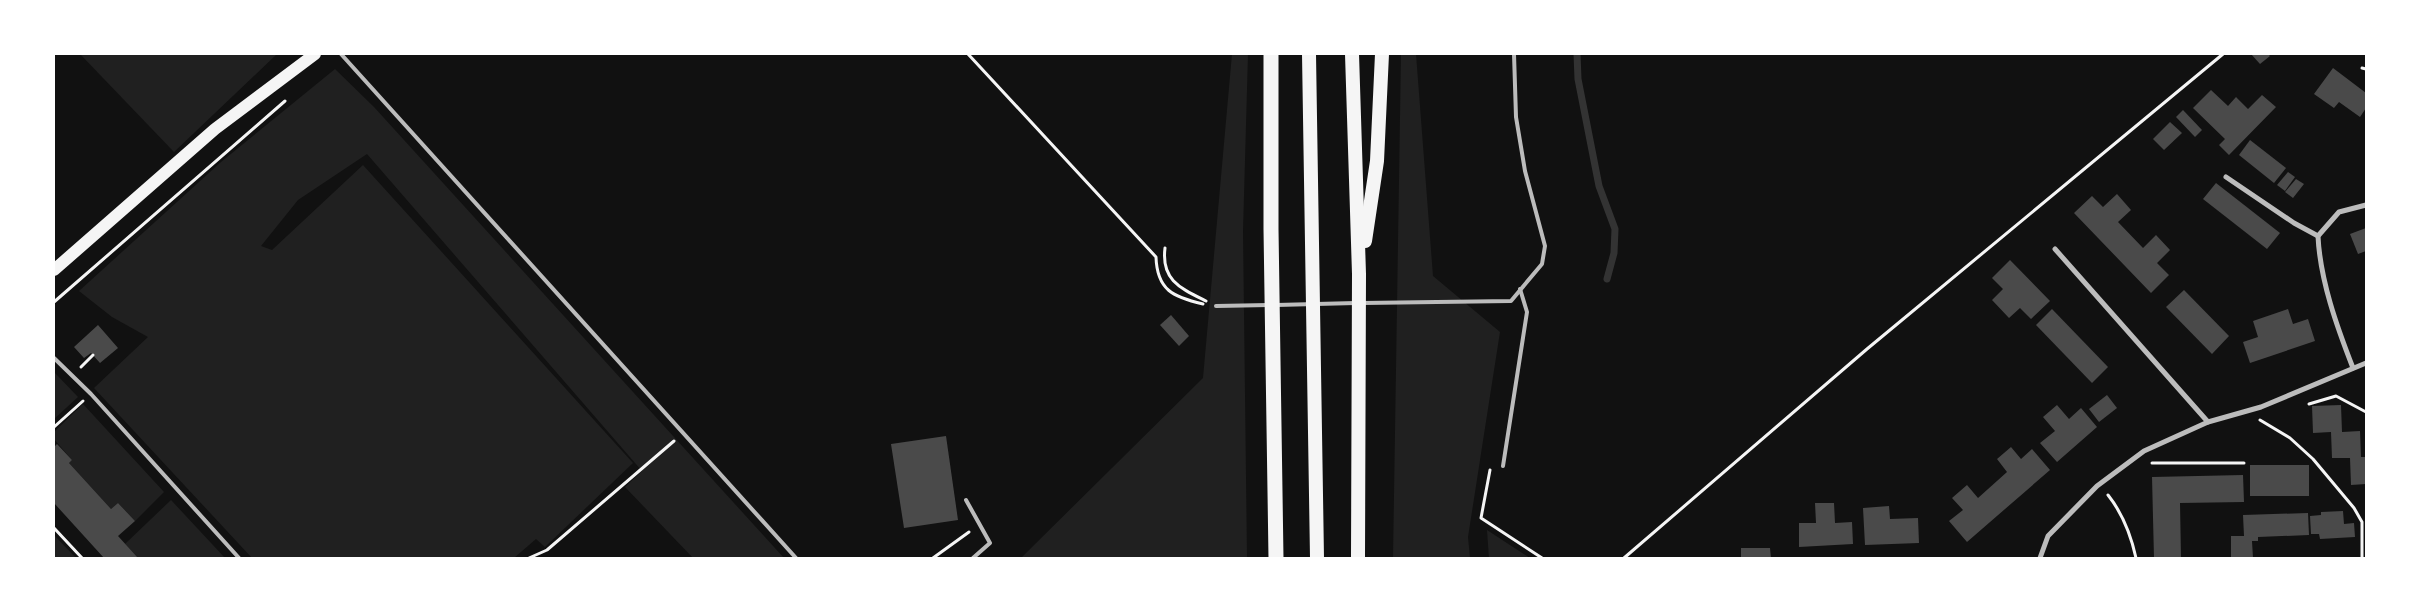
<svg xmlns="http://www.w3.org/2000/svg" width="2420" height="612" font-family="'Exo 2',sans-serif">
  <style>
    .green { fill: #202020 }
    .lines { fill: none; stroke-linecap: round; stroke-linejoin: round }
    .stream { stroke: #333; stroke-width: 7 }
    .building { fill: #4a4a4a }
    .path { stroke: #f5f5f5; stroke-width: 3 }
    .service { stroke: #bcbcbc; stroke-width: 4 }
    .minor { stroke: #bcbcbc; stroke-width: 5 }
    .primary { stroke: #f5f5f5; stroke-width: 12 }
    .trunk { stroke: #f5f5f5; stroke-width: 14 }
    .motorway { stroke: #f5f5f5; stroke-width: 15 }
  </style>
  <rect width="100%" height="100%" fill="#111"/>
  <g class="green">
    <path d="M 80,54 L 277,54 L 174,152 Z"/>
    <path d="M 1232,54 L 1248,54 L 1243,231 L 1247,558 L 1021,558 L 1203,378 Z"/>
    <path d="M 1401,54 L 1416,54 L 1433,276 L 1500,332 L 1468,537 L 1470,558 L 1393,558 Z"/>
    <path d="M 335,69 L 374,107 L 784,558 L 693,558 L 625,487 L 642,471 L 367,154 L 298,200 L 261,246 L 272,250 L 363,165 L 633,463 L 545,547 L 536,539 L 514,558 L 252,558 L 94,388 L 148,337 L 112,317 L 79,291 L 221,162 Z"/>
    <path d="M 54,372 L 78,397 L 54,419 Z"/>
    <path d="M 83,404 L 164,492 L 135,521 L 118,503 L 111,509 L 69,463 L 72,460 L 54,439 L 54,432 Z"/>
    <path d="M 171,500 L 225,558 L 138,558 L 125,544 Z"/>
    <path d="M 1487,530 L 1530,558 L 1489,558 Z"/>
    <path d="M 54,535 L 76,558 L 54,558 Z"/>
  </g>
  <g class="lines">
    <path class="stream" d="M 1577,54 L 1578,79 L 1599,186 L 1615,229 L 1614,253 L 1607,279"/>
  </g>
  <g class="building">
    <path d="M 2251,54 L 2268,54 L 2270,56 L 2260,64 Z"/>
    <path d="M 2333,68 L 2366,93 L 2366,108 L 2360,117 L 2339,102 L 2334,108 L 2314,94 Z"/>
    <path d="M 2211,90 L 2228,106 L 2236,97 L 2248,109 L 2262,95 L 2276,107 L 2229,155 L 2219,145 L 2225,139 L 2193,108 Z"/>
    <path d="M 2183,110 L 2202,130 L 2195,137 L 2176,117 Z"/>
    <path d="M 2170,122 L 2182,133 L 2164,150 L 2153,139 Z"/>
    <path d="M 2250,140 L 2286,168 L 2274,183 L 2239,155 Z"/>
    <path d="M 2288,172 L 2295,177 L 2285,191 L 2277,185 Z"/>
    <path d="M 2296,179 L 2304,184 L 2293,198 L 2285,192 Z"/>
    <path d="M 2216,183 L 2280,233 L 2267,249 L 2203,199 Z"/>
    <path d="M 2117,194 L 2131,210 L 2118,222 L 2143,248 L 2156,235 L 2170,250 L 2157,263 L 2169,275 L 2151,293 L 2074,213 L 2092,196 L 2103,207 Z"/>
    <path d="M 2366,228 L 2366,251 L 2358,254 L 2350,234 Z"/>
    <path d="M 2010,260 L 2050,301 L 2031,319 L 2020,308 L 2009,318 L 1992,300 L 2003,289 L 1992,278 Z"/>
    <path d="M 2184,290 L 2229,336 L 2212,354 L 2166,307 Z"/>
    <path d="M 2052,309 L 2108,367 L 2092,383 L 2036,325 Z"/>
    <path d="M 2288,309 L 2293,324 L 2308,319 L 2315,341 L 2250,363 L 2243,342 L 2258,337 L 2253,321 Z"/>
    <path d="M 1171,315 L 1189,336 L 1179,346 L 1160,325 Z"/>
    <path d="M 98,325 L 118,348 L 100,363 L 91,353 L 84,358 L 74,347 Z"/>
    <path d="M 2107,395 L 2117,408 L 2099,422 L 2089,409 Z"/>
    <path d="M 2057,405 L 2069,419 L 2081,408 L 2097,427 L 2057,462 L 2040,443 L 2055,431 L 2043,417 Z"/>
    <path d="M 2341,405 L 2342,432 L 2360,431 L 2361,457 L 2366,457 L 2366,484 L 2351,485 L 2350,458 L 2332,458 L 2331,432 L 2313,433 L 2312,406 Z"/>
    <path d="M 946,436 L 958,520 L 904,528 L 891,444 Z"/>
    <path d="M 57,444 L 72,460 L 69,463 L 111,509 L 118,503 L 135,521 L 118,536 L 138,558 L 104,558 L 54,503 L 54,447 Z"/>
    <path d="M 2011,447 L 2021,459 L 2032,449 L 2050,470 L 1967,542 L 1949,521 L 1963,510 L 1952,498 L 1967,485 L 1978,498 L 2007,472 L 1997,459 Z"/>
    <rect x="2250" y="465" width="59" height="31"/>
    <path d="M 2243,475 L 2244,502 L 2180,503 L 2181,558 L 2154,558 L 2152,477 Z"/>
    <path d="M 1815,503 L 1834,503 L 1835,523 L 1852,522 L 1853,544 L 1799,547 L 1799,523 L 1816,523 Z"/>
    <path d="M 1889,506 L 1890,519 L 1918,518 L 1919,543 L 1865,545 L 1863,508 Z"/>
    <path d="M 2343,511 L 2344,524 L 2354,523 L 2355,537 L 2320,539 L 2319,534 L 2311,534 L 2310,516 L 2321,515 L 2321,512 Z"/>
    <path d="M 2308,513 L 2309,535 L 2258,537 L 2258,541 L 2252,541 L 2253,558 L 2231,558 L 2231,536 L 2244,536 L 2243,515 Z"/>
    <path d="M 1741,548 L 1770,548 L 1771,558 L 1741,558 Z"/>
  </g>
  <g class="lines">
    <g class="path">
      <path d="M 968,54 L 1156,257 C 1157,290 1173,297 1203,304"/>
      <path d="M 2362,68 L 2366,69"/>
      <path d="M 1165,248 C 1161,280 1180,288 1206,301"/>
      <path d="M 54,302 L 285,101"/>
      <path d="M 81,367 L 93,355"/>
      <path d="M 2309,404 L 2336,396 L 2366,412"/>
      <path d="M 2260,420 L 2290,438 L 2313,459 L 2354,508 L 2362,522 L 2362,558"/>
      <path d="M 54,427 L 83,401"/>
      <path d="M 2152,463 L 2244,463"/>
      <path d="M 1490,470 L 1481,518 L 1542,558"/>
      <path d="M 2108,495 C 2123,514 2131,535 2136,558"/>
      <path d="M 54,528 L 82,558"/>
      <path d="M 529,558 L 547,550 L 674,441"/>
      <path d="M 933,558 L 969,532"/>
      <path d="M 1624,558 L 1867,349 L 2223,54"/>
    </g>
    <g class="service">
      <path d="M 341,54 L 796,558"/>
      <path d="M 1363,303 L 1511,301 L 1542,264 L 1545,246 L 1525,171 L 1516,117 L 1514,54"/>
      <path d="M 1276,305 L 1356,303"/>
      <path d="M 1216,306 L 1269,305"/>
      <path d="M 54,358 L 91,394 L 239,558"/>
      <path d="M 1503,466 L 1527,312 L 1520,289"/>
      <path d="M 966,500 L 990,543 L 973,558"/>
    </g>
    <g class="minor">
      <path d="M 2226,177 L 2294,223 L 2318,236"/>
      <path d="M 2055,249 L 2208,422"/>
      <path d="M 2353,368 C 2337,327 2320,280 2318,236 L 2339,212 L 2366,205"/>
      <path d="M 2040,558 L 2048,536 L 2097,486 L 2144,451 L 2208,422 L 2261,407 L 2366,363"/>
    </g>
    <path class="primary" d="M 54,270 L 215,129 L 315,54"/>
    <g class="trunk">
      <path d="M 1309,54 L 1317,558"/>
      <path d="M 1352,54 L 1359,274 L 1358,558"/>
      <path d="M 1365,241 L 1377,161 L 1382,54"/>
    </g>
    <path class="motorway" d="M 1271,54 L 1271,229 L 1276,558"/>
  </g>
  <rect width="2420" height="612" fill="none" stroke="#ffffff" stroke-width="110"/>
</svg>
